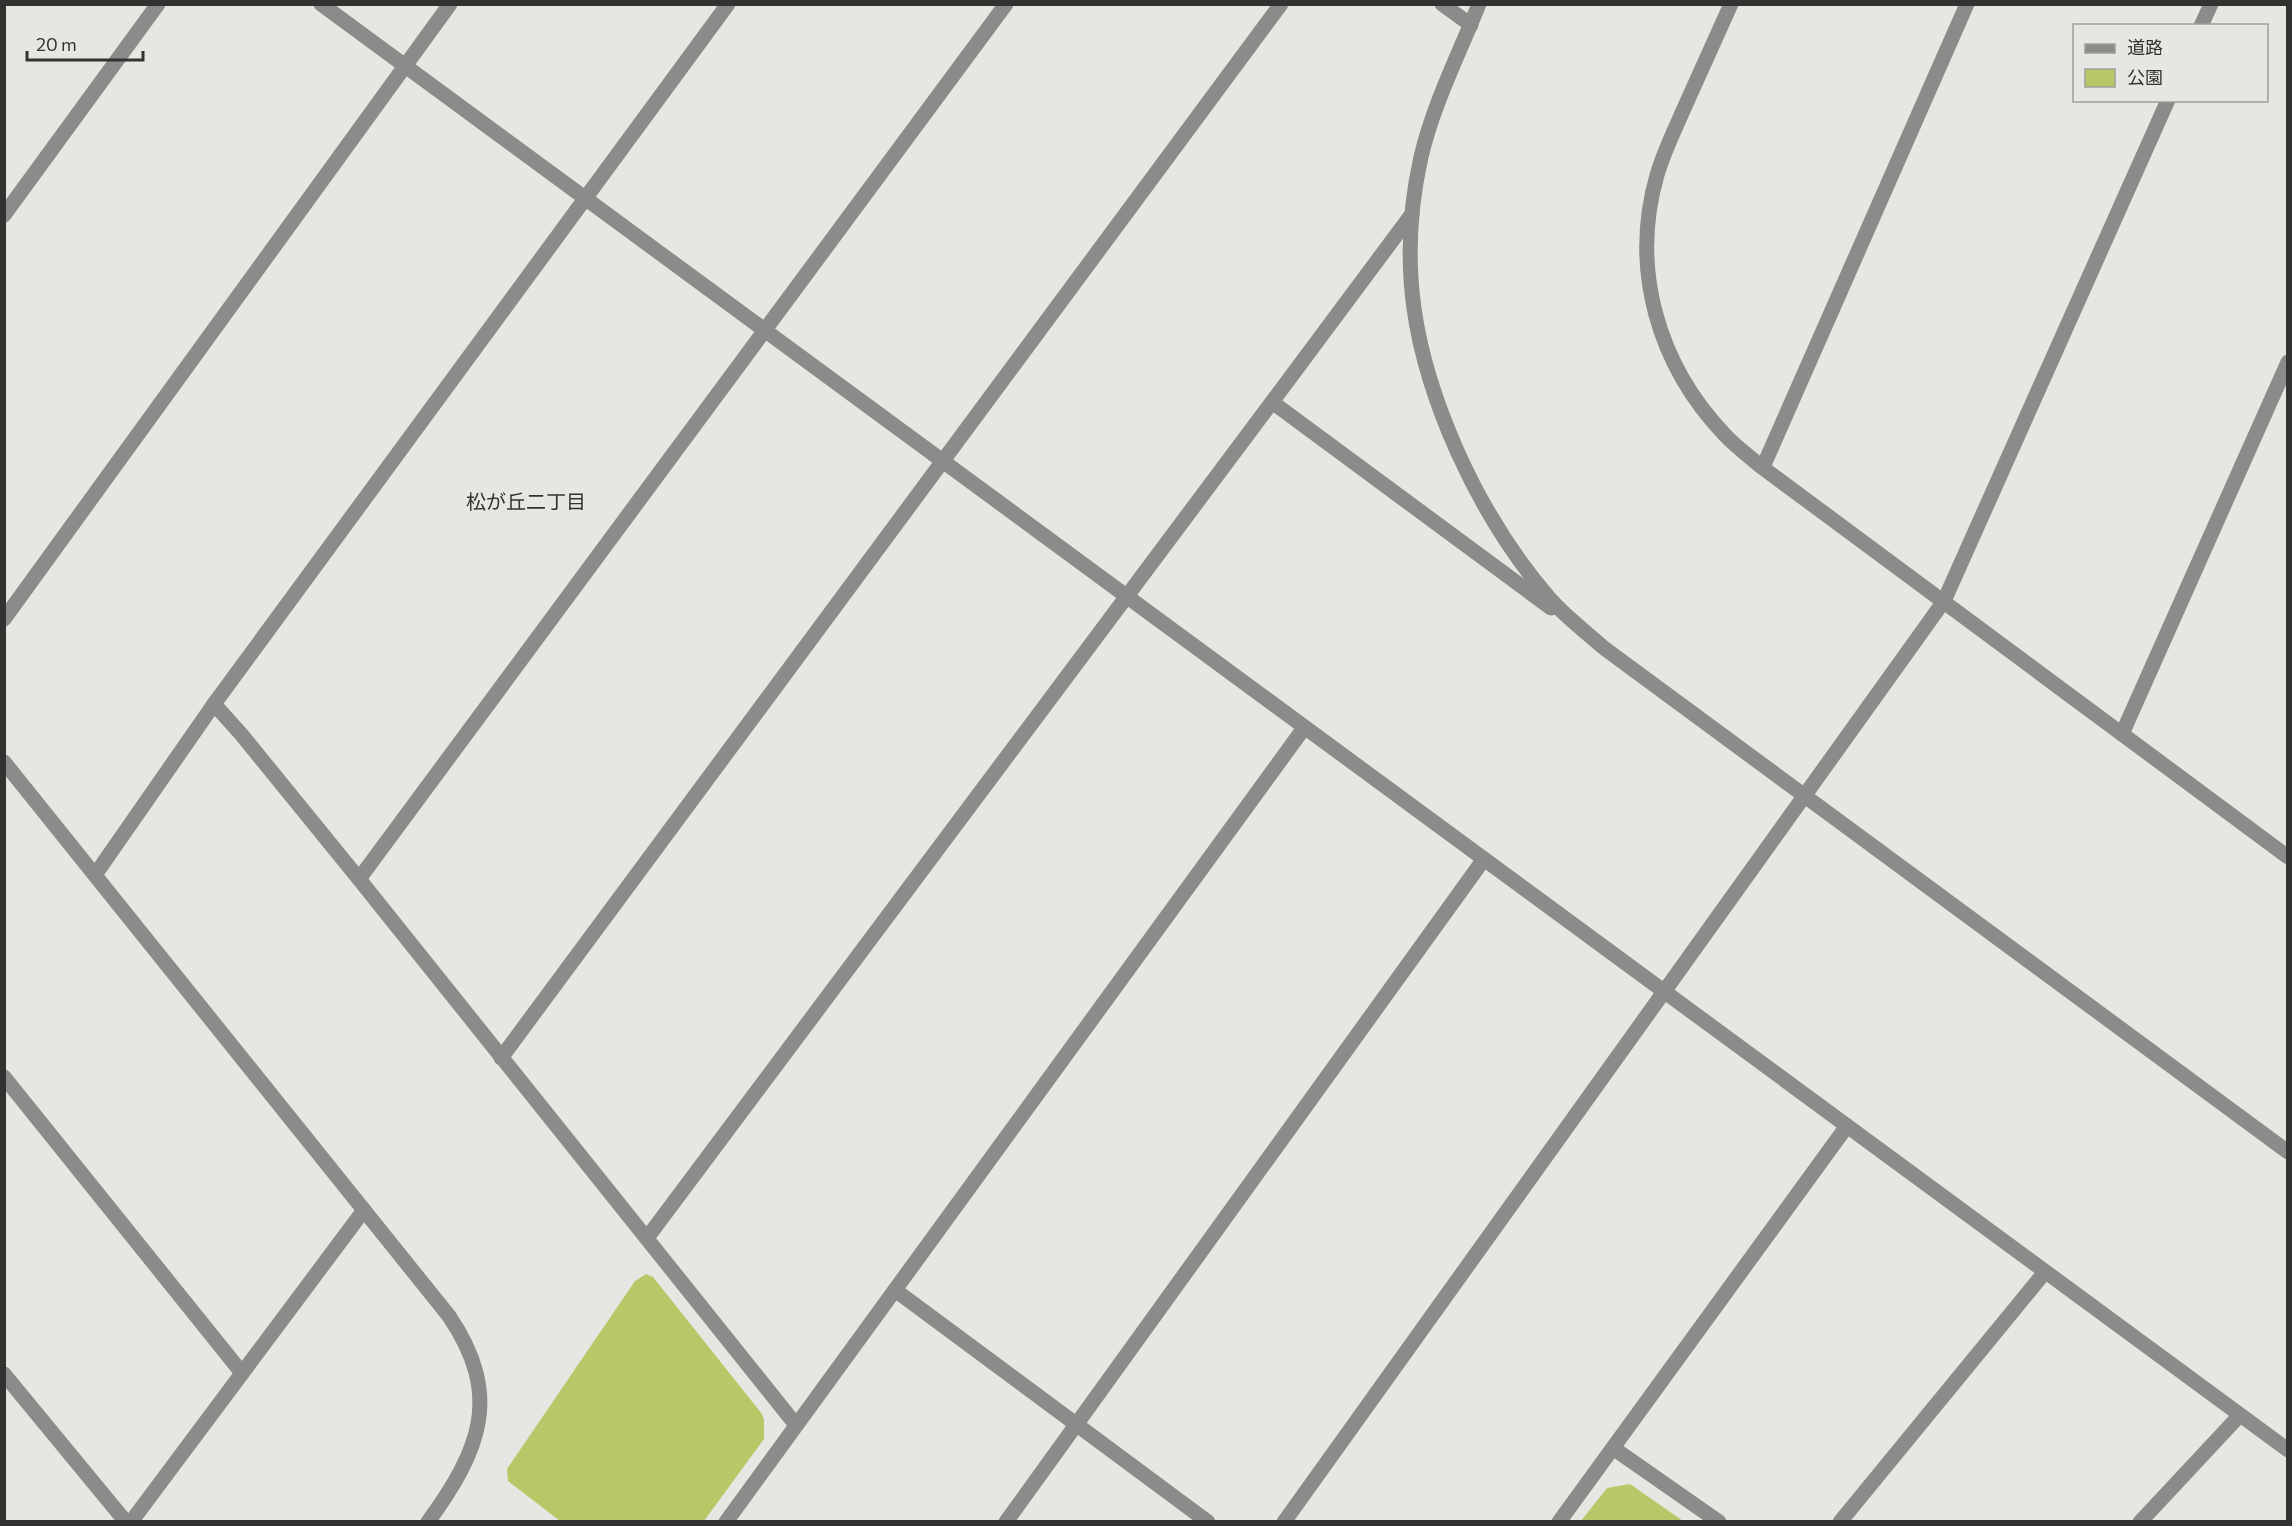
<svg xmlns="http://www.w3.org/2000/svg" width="2292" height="1526" font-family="Commissioner,'Noto Sans JP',sans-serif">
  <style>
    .green { fill: #b9c768 }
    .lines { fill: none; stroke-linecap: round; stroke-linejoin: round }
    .minor { stroke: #8d8b8a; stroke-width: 15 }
    .labels { text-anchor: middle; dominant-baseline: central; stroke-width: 4.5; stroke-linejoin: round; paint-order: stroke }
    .neighbourhood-label { font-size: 20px; fill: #323231; stroke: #e7e6e3 }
  </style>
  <rect width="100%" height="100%" fill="#e7e6e3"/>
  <g class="green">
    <path d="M 646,1274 L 653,1277 L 762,1414 L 764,1420 L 764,1439 L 704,1521 L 560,1521 L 508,1481 L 507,1469 L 635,1281 Z"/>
    <path d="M 1630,1484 L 1683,1521 L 1581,1521 L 1607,1488 Z"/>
  </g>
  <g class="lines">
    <g class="minor">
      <path d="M 321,4 L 2288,1450"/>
      <path d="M 1442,4 L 1471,25"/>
      <path d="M 1479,4 C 1459,54 1433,105 1421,157 C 1397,264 1414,355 1458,453 C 1482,506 1512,555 1550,599 C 1566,617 1586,632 1604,648 L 2288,1152"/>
      <path d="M 1731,4 C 1716,38 1701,71 1686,104 C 1676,127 1664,151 1657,175 C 1630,269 1658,365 1725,435 C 1735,446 1748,455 1759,465 L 2288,857"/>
      <path d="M 2201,26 L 2211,4"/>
      <path d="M 1412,214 L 1272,402 L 1551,608"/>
      <path d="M 4,215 L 158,4"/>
      <path d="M 1763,467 L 1967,4"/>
      <path d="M 4,619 L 450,4"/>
      <path d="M 214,704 L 241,734 L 359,879 L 796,1425"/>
      <path d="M 2122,734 L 2288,362"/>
      <path d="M 4,762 L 449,1316 C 503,1396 480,1450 428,1522"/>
      <path d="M 95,875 L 214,704 L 728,4"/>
      <path d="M 359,879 L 1006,4"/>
      <path d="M 501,1058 L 1281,4"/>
      <path d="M 4,1077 L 242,1373"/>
      <path d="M 647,1238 L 1272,402"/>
      <path d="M 895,1290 L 1208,1522"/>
      <path d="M 4,1374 L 126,1522"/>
      <path d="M 1613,1448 L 1719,1522"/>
      <path d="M 131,1522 L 364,1210"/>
      <path d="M 726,1522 L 1304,728"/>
      <path d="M 1006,1522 L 1484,859"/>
      <path d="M 1284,1522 L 1944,601 L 2168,100"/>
      <path d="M 1559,1522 L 1847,1126"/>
      <path d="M 1840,1522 L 2045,1272"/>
      <path d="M 2140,1522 L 2240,1415"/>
    </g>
  </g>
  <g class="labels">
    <g class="neighbourhood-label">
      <text x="526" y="501">松が丘二丁目</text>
    </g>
  </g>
  <rect width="2292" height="1526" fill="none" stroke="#323231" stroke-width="12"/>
  <rect x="2073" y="24" width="195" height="78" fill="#e7e6e3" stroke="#9f9e9c" stroke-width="1.5"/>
  <rect x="2085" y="44" width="30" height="9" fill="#8d8b8a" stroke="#9f9e9c" stroke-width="1.5"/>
  <text x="2127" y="54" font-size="18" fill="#323231">道路</text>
  <rect x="2085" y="69" width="30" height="18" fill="#b9c768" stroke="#9f9e9c" stroke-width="1.5"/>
  <text x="2127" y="84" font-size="18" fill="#323231">公園</text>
  <path d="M27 51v9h116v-9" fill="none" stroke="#323231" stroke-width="3"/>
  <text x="36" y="51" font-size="18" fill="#323231" stroke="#e7e6e3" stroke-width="4.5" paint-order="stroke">20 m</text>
</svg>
